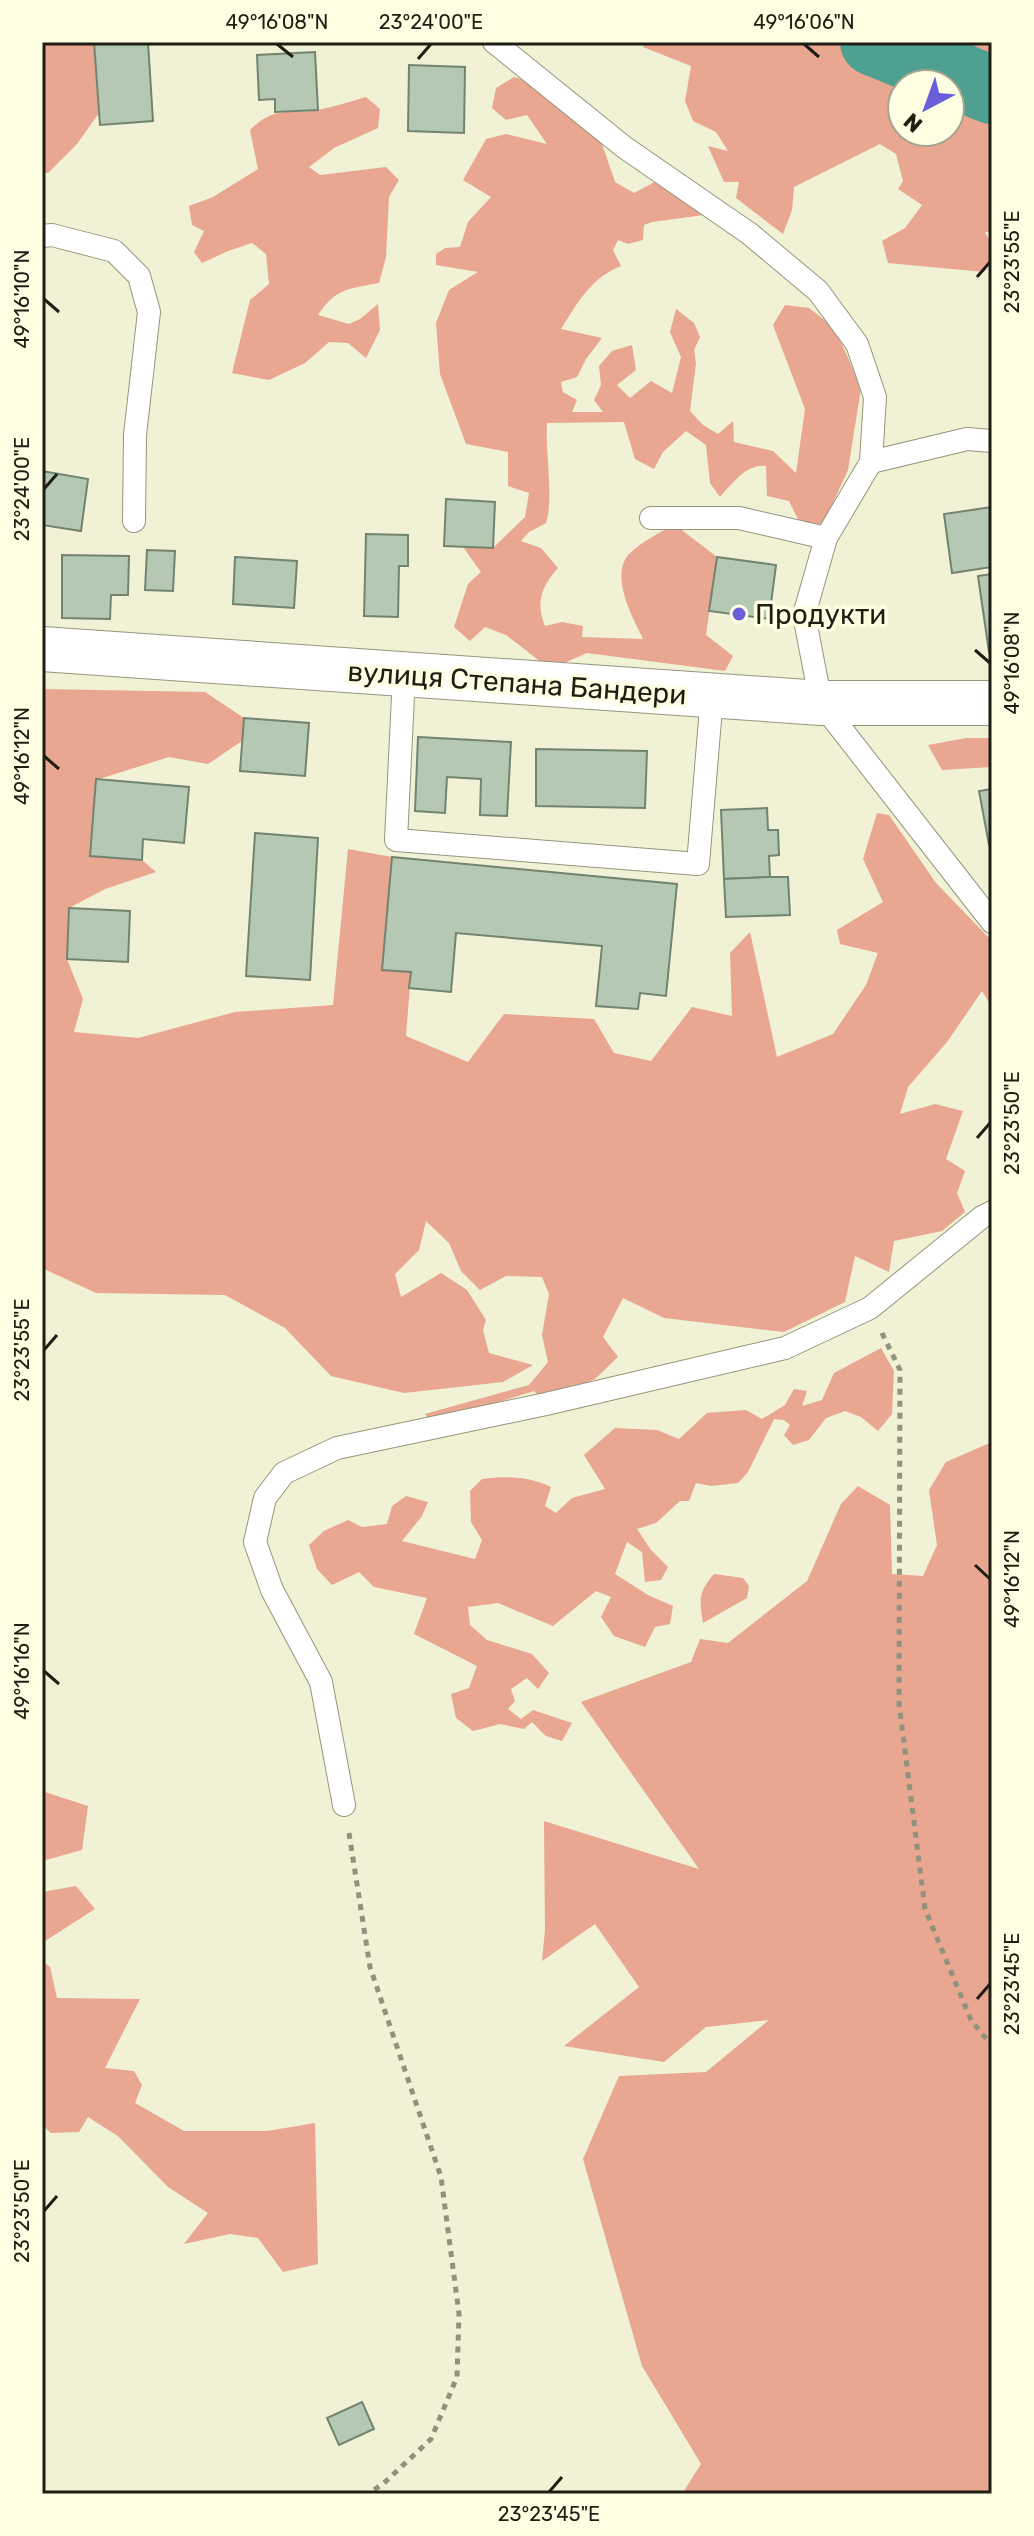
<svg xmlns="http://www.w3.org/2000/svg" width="1034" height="2536" font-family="Rubik,sans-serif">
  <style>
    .forest { fill: #e9a690; fill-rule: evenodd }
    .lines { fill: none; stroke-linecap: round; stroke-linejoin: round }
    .river { stroke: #4ea190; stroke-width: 68 }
    .building { fill: #b5c8b3; stroke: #728470; stroke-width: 2 }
    .lane-casing { stroke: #95957c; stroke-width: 24 }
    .secondary-casing { stroke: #95957c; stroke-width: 46 }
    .path { stroke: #91927e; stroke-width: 5; stroke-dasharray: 6 6; stroke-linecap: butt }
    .lane { stroke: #fff; stroke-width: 22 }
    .secondary { stroke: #fff; stroke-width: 44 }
    .ticks { fill: none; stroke: #1e1e14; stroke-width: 3 }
    .poi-dot { fill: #695fd8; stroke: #fefee2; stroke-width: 3 }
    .labels { text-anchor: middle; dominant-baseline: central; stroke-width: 7; stroke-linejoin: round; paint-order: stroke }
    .poi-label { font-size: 28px; fill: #1e1e14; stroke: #fefee2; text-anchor: start }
    .street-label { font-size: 28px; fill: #1e1e14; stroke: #fefee2 }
    .neatline { fill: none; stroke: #1e1e14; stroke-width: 3 }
    .ticks-label { font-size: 20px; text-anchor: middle; fill: #1e1e14 }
  </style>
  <rect width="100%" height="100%" fill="#f0f1d5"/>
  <g class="forest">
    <path d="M 42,42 L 94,42 L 99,113 L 77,144 L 48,173 L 42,173 Z"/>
    <path d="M 643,42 L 992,42 L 992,232 L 985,232 C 994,248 994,257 984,272 L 888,263 L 882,241 L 905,228 L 922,205 L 898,189 L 903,181 L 896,154 L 880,144 L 794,187 L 792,210 L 783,234 L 736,198 L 739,182 L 724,182 L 708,146 L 728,151 L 716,132 L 693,121 L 685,101 L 691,66 L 643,47 ZM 902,84 L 950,84 L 950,132 L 902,132 Z"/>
    <path d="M 514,77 L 535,83 L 602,144 L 615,182 L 634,193 L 660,179 L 711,214 L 652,222 L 644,225 L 643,240 L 628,244 L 618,240 L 613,250 L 621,266 C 591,278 578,302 561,329 L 602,338 L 586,359 L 577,377 L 561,382 L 563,392 L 577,400 L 572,412 L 603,412 L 594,400 L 601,385 L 599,366 L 612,351 L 632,345 L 636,370 L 617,385 L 630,398 L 651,381 L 672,393 L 681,357 L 670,332 L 676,309 L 694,323 L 700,337 L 694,350 L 696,363 L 690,411 L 703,425 L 718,434 L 733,421 L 734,442 L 773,451 L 796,473 L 805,409 L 773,325 L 785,305 L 809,308 L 835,328 L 861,388 L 848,470 L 823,524 L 800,523 L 789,501 L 767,496 L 766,466 C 746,464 733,483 720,497 L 710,483 L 706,445 L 686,431 L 663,452 L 654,469 L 635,459 L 624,422 L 547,423 C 545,453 554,498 546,523 L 529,532 L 521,541 L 541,548 L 558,568 C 542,586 535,602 545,626 L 562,622 L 583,626 L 582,637 L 643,639 C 632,616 608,573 631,552 C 643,541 660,533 674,524 L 717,557 L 706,635 L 733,656 L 725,671 L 587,653 L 550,669 L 506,635 L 485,627 L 470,641 L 454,627 L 468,584 L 481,572 L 463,547 L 493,548 L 525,517 L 529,493 L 508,486 L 508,452 L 466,444 L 440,374 L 436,323 L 449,290 L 478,272 L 436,265 L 436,254 L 445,248 L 460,247 L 468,222 L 491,197 L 463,180 L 486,139 L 506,134 L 547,144 L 527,115 L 506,120 L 492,108 L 496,88 Z"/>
    <path d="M 366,97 L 380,109 L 378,128 L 334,148 L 309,167 L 320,175 L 386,167 L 399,180 L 389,197 L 386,257 L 379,283 C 348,289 336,288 318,315 L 349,324 L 360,319 L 378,304 L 380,330 L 366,358 L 348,343 L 329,342 L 305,363 L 269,380 L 232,373 L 250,300 L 269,284 L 266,254 L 252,243 L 228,251 L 202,263 L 194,252 L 204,231 L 192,225 L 189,206 L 213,197 L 258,169 L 250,130 C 277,103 289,117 322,109 C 337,106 351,101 366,97 Z"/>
    <path d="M 42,689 L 205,692 L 244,718 L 242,741 L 208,764 L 169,757 L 96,780 L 90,856 L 142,860 L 156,872 L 105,889 L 69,908 L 67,959 L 83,999 L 74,1032 L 138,1038 L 235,1012 L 333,1005 L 348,849 L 392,857 L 383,970 L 411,972 L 406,1036 L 468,1062 L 504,1014 L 594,1019 L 614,1053 L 651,1061 L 692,1007 L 732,1016 L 730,953 L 750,932 L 777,1057 L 833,1034 L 866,985 L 878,953 L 840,944 L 837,930 L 883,902 L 863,859 L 877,813 L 889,815 L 936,883 L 992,941 L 992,1007 L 982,991 L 947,1042 L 908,1087 L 900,1114 L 935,1104 L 963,1111 L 946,1159 L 965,1171 L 957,1193 L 965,1212 L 942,1231 L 894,1241 L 889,1272 L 855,1256 L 845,1302 L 784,1332 L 664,1318 L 623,1298 L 603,1337 L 618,1357 L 595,1379 L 543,1400 L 534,1391 L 431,1423 L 425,1414 L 529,1385 L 548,1362 L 542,1335 L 549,1294 L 542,1277 L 506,1276 L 480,1290 L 461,1271 L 449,1243 L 426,1221 L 419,1250 L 395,1274 L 401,1297 L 441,1273 L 467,1290 L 486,1320 L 483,1330 L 489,1353 L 533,1365 L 503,1382 L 404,1393 L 331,1376 L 285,1328 L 225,1295 L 96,1293 L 42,1268 Z"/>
    <path d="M 966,738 L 992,738 L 992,767 L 942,770 L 928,745 Z"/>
    <path d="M 881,1348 L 894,1371 L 892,1414 L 878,1431 L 861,1417 L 845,1411 L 826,1418 L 809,1440 L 793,1445 L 784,1435 L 790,1425 L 784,1420 L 774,1419 L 748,1472 L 738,1483 L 711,1486 L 696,1483 L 689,1501 L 680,1501 L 656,1523 L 637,1529 L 651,1550 L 668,1567 L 661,1580 L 645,1582 L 642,1552 L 627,1542 L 615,1574 L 648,1595 L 673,1606 L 670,1624 L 655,1627 L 645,1647 L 614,1636 L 601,1617 L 611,1597 L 596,1591 L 553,1626 L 498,1603 L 468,1607 L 470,1625 L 487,1640 L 532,1654 L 549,1673 L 538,1689 L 527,1678 L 511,1689 L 515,1701 L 508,1709 L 521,1719 L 533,1710 L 572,1723 L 562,1741 L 546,1736 L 532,1722 L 524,1729 L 500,1724 L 473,1731 L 456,1718 L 451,1694 L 469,1688 L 477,1666 L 414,1634 L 427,1598 L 374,1587 L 359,1572 L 332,1585 L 317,1569 L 309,1545 L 324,1531 L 348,1520 L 362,1527 L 387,1524 L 392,1506 L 406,1496 L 428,1502 L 422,1516 L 402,1541 L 475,1559 L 482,1540 L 471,1522 L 470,1491 L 482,1479 C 506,1476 528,1476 551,1487 L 545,1506 L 556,1513 L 572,1498 L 605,1489 L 584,1455 L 615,1428 L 657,1430 L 679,1439 L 707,1413 L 746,1410 L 762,1419 L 785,1405 L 794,1389 L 807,1391 L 802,1406 L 822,1400 L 834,1373 Z"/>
    <path d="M 992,1442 L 992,2494 L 682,2494 L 701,2464 L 642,2366 L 583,2159 L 619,2076 L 706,2072 L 769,2020 L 706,2027 L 664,2062 L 564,2046 L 639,1987 L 595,1924 L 542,1961 L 545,1930 L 544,1821 L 699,1869 L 581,1702 L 691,1662 L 700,1639 L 728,1643 L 807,1581 L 841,1504 L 858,1486 L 890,1505 L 892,1574 L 923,1576 L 937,1545 L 929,1490 L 946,1462 Z"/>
    <path d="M 714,1574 L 743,1578 L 749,1586 L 747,1598 L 703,1623 C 700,1599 697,1594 714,1574 Z"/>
    <path d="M 42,1791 L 88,1806 L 82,1850 L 42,1861 Z"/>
    <path d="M 76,1886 L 95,1909 L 42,1943 L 42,1892 Z"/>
    <path d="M 42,1961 L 50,1967 L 57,1998 L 140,1999 L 105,2068 L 134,2071 L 142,2085 L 135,2103 L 184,2131 L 267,2131 L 315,2123 L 318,2264 L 283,2272 L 258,2238 L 230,2234 L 184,2244 L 208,2213 L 168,2187 L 118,2136 L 88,2117 L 79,2132 L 51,2133 L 42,2125 Z"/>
  </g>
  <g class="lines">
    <path class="river" d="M 874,42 L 992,90"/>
  </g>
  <g class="building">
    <path d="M 94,42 L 148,42 L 153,121 L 100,125 Z"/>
    <path d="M 315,52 L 318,110 L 275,112 L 275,99 L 259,100 L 257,55 Z"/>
    <path d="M 409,65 L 465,67 L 464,133 L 408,131 Z"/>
    <path d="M 42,471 L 88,479 L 81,531 L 42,525 Z"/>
    <path d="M 446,499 L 495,502 L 493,548 L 444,546 Z"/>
    <path d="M 992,507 L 992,567 L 952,573 L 944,514 Z"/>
    <path d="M 366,534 L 408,535 L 408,566 L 399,566 L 398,617 L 364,616 Z"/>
    <path d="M 147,550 L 175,551 L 173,591 L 145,590 Z"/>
    <path d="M 62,555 L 129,556 L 128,595 L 111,595 L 110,619 L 62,618 Z"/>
    <path d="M 235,557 L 297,561 L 294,608 L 233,604 Z"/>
    <path d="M 717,557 L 776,565 L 769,619 L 709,611 Z"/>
    <path d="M 992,574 L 992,652 L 989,652 L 978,576 Z"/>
    <path d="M 244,718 L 309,723 L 305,776 L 240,771 Z"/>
    <path d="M 418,737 L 511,742 L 507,816 L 480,815 L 481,779 L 447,777 L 445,813 L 415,811 Z"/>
    <path d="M 536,749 L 647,751 L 645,808 L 536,806 Z"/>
    <path d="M 96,779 L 189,787 L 184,843 L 143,839 L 142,860 L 90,856 Z"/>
    <path d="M 992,789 L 992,845 L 989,845 L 979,791 Z"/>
    <path d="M 767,808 L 768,830 L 778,830 L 779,855 L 769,856 L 770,877 L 724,879 L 721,810 Z"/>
    <path d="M 255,833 L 318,838 L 310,980 L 246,976 Z"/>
    <path d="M 392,857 L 677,884 L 666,996 L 640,993 L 638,1009 L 596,1006 L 602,946 L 456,933 L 451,992 L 409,988 L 411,972 L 382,970 Z"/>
    <path d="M 770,877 L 788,877 L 790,915 L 726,917 L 724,879 Z"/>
    <path d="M 69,908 L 130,911 L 128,962 L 67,959 Z"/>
    <path d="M 362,2402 L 374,2429 L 339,2445 L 327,2418 Z"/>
  </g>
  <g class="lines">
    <defs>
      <g id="lane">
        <path d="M 494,42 L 624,147 L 750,234 L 818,291 L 857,344 L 875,397 L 871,462 L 826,538 L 804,615 L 821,703 L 992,922"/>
        <path d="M 42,236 L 52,235 L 114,251 L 139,276 L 149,312 L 135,435 L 134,521"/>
        <path d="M 871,462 L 967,439 L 992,441"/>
        <path d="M 651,518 L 739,518 L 826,538"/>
        <path d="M 404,675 L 396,840 L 698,864 L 712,696"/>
        <path d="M 344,1805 L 321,1682 L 272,1590 L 255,1542 L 265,1498 L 284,1473 L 337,1448 L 546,1404 L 785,1348 L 870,1308 L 982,1217 L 992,1212"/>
      </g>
      <path id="secondary" d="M 42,649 L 821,703 L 992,703"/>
    </defs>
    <use href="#lane" class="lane-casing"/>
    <use href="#secondary" class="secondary-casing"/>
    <g class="path">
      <path d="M 882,1333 L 900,1370 L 899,1703 L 925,1909 L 971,2020 L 992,2046"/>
      <path d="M 349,1833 L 370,1967 L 441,2177 L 459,2314 L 457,2377 L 431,2439 L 384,2483 L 368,2494"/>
    </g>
    <use href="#lane" class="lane"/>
    <use href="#secondary" class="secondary"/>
  </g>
  <path class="ticks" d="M 277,44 L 293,57M 804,44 L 819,57M 418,59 L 431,44M 977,277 L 990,262M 44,299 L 59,312M 44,489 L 57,474M 975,650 L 990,663M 44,756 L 59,769M 977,1138 L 990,1123M 44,1350 L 57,1335M 975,1565 L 990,1579M 44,1671 L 59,1684M 977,1999 L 990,1984M 44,2211 L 57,2196M 549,2492 L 562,2477"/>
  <circle class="poi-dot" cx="739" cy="614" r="8"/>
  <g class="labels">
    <g class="poi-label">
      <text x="755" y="614">Продукти</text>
    </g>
    <g class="street-label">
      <text transform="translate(517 683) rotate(4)">вулиця Степана Бандери</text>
    </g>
  </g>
  <rect width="1034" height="2536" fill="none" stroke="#fefee2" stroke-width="88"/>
  <g transform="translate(926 108) rotate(221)"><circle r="38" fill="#fefee2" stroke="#a4a490" stroke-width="2"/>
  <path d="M0-6L14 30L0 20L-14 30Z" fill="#695fd8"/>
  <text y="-12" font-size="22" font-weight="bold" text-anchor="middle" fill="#1e1e14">N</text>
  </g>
  <rect x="44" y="44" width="946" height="2448" class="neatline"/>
  <g class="ticks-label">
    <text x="277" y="29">49°16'08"N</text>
    <text x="431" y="29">23°24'00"E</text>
    <text x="804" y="29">49°16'06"N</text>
    <text transform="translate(1012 262) rotate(-90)" y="7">23°23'55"E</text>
    <text transform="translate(22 299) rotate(-90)" y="7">49°16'10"N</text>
    <text transform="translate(22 489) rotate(-90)" y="7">23°24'00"E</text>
    <text transform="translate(1012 663) rotate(-90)" y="7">49°16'08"N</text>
    <text transform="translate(22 756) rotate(-90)" y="7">49°16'12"N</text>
    <text transform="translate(1012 1123) rotate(-90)" y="7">23°23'50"E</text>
    <text transform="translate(22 1350) rotate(-90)" y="7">23°23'55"E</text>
    <text transform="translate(1012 1579) rotate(-90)" y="7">49°16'12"N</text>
    <text transform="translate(22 1671) rotate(-90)" y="7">49°16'16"N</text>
    <text transform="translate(1012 1984) rotate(-90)" y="7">23°23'45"E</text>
    <text transform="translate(22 2211) rotate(-90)" y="7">23°23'50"E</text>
    <text x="549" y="2521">23°23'45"E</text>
  </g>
</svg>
